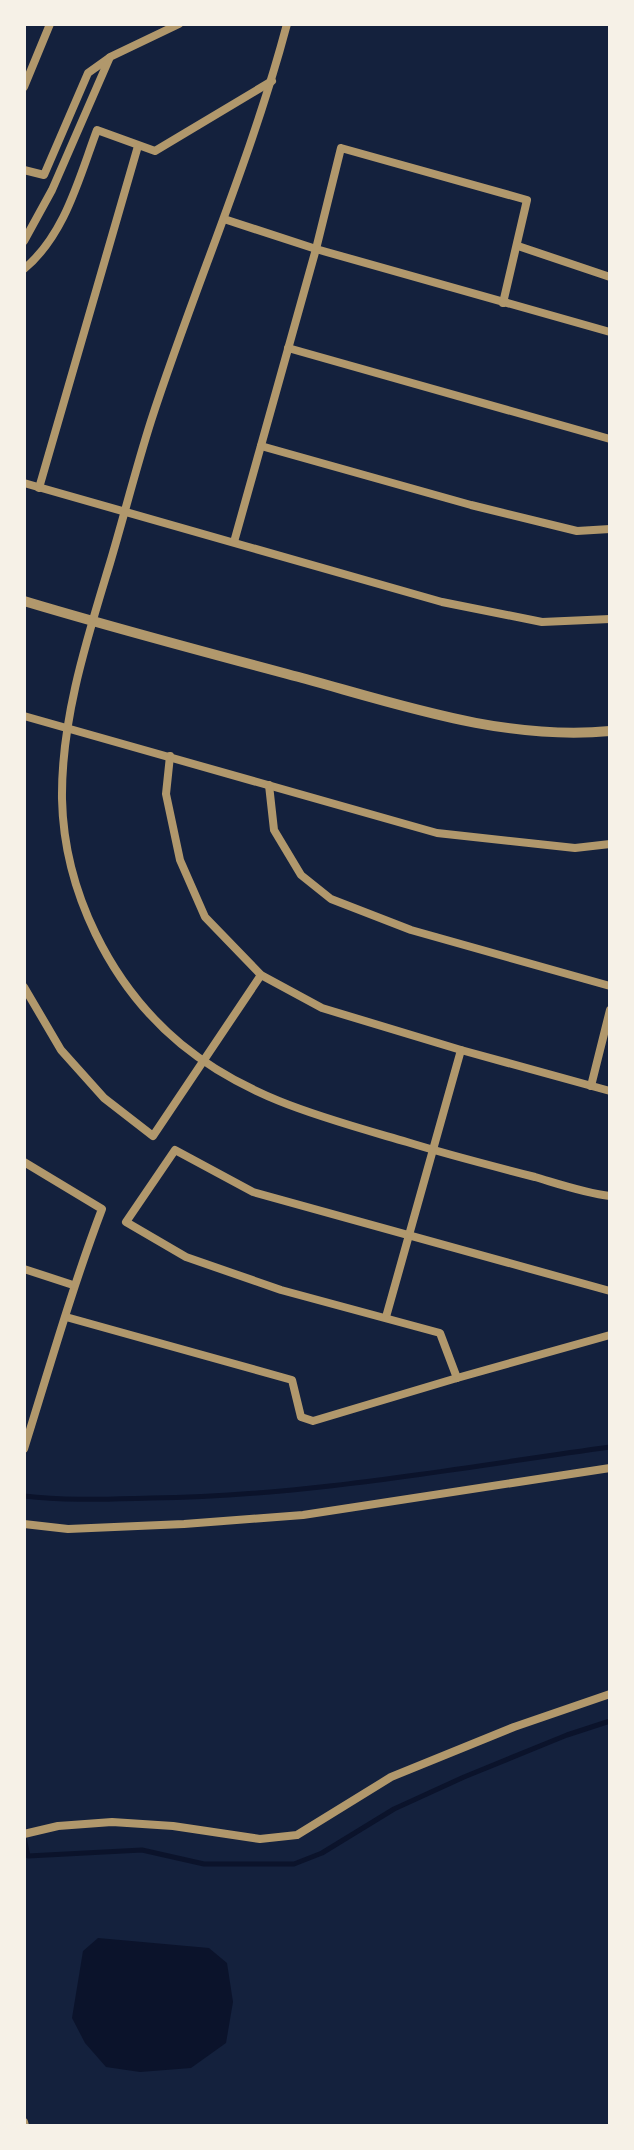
<svg xmlns="http://www.w3.org/2000/svg" width="634" height="2150" font-family="Spectral,serif">
  <style>
    .water { fill: #0b132b }
    .lines { fill: none; stroke-linecap: round; stroke-linejoin: round }
    .stream { stroke: #0b132b; stroke-width: 5 }
    .minor { stroke: #b1986c; stroke-width: 8 }
    .tertiary { stroke: #b1986c; stroke-width: 10 }
  </style>
  <rect width="100%" height="100%" fill="#14213d"/>
  <path class="water" d="M 98,1938 L 209,1948 L 227,1963 L 233,2002 L 226,2043 L 191,2068 L 140,2072 L 106,2067 L 85,2043 L 72,2018 L 83,1951 Z"/>
  <g class="lines">
    <g class="stream">
      <path d="M 24,1496 C 66,1501 109,1499 151,1498 C 307,1496 457,1468 610,1447"/>
      <path d="M 24,1838 L 28,1856 L 142,1850 L 204,1864 L 294,1864 L 322,1853 L 394,1809 L 464,1777 L 567,1735 L 610,1721"/>
    </g>
    <g class="minor">
      <path d="M 287,24 C 251,160 194,288 151,421 C 136,468 124,516 110,563 C 87,639 61,719 62,799 C 64,891 110,985 181,1044 C 248,1099 325,1118 407,1142 C 449,1155 492,1166 535,1177 C 559,1184 585,1193 610,1196"/>
      <path d="M 24,87 L 50,24"/>
      <path d="M 24,170 L 44,175 L 88,73 L 109,58"/>
      <path d="M 224,219 L 316,249 L 610,332"/>
      <path d="M 24,241 L 52,190 L 110,57 L 179,24"/>
      <path d="M 518,246 L 610,277"/>
      <path d="M 24,269 C 65,235 79,178 97,130 L 155,151 L 272,81"/>
      <path d="M 288,348 L 610,439"/>
      <path d="M 261,446 L 471,505 L 577,531 L 610,529"/>
      <path d="M 24,483 L 442,602 L 542,622 L 610,619"/>
      <path d="M 39,488 L 138,146"/>
      <path d="M 234,542 L 316,249 L 341,148 L 527,200 L 503,303"/>
      <path d="M 24,716 L 437,833 L 575,848 L 610,844"/>
      <path d="M 170,756 L 166,794 L 180,860 L 205,917 L 261,975 L 322,1008 L 461,1050 L 610,1091"/>
      <path d="M 269,785 L 274,830 L 301,875 L 331,899 L 411,930 L 610,986"/>
      <path d="M 24,987 L 61,1050 L 104,1098 L 153,1136 L 261,975"/>
      <path d="M 591,1086 L 610,1010"/>
      <path d="M 24,1162 L 102,1209 C 72,1288 49,1369 24,1449"/>
      <path d="M 24,1269 L 73,1285"/>
      <path d="M 66,1317 L 292,1380 L 301,1417 L 313,1421 L 457,1378 L 610,1335"/>
      <path d="M 386,1317 L 461,1050"/>
      <path d="M 457,1378 L 440,1333 L 281,1290 L 186,1257 L 126,1222 L 175,1150 L 253,1192 L 610,1291"/>
      <path d="M 24,1524 L 68,1529 L 184,1524 L 303,1515 L 610,1468"/>
      <path d="M 24,1834 L 58,1826 L 112,1822 L 173,1826 L 260,1839 L 297,1835 L 391,1777 L 514,1727 L 610,1694"/>
      <path d="M 24,2122 L 25,2126"/>
    </g>
    <path class="tertiary" d="M 24,601 C 117,629 212,654 306,679 C 404,706 507,741 610,731"/>
  </g>
  <rect width="634" height="2150" fill="none" stroke="#f6f1e7" stroke-width="52"/>
</svg>
